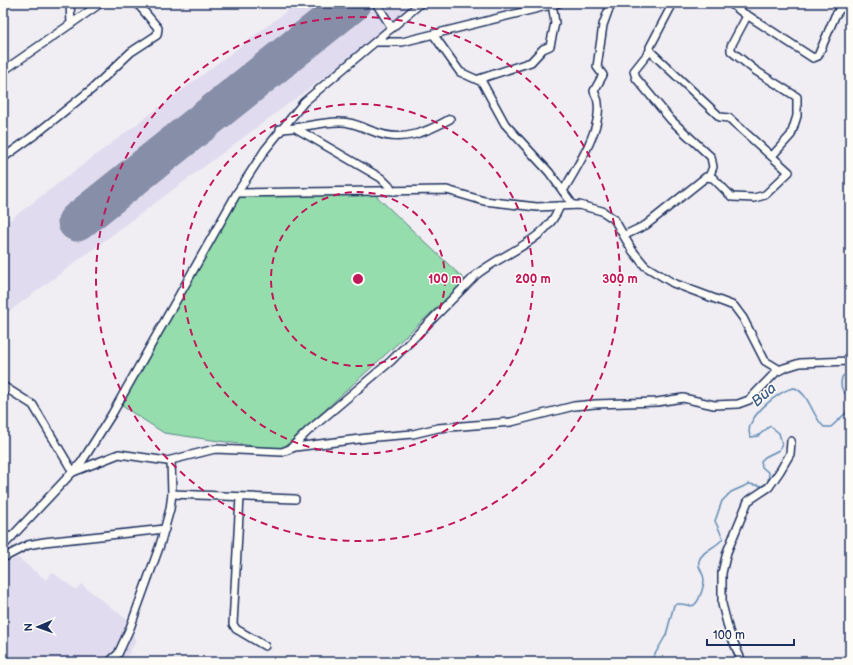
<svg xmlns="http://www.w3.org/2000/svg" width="853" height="665" font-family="'Balsamiq Sans',sans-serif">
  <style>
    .built { fill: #e0dbee }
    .green { fill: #95ddac; stroke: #588685 }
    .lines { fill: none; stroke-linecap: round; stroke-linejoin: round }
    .stream { stroke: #5e8bb3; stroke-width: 1.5 }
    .runway { stroke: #868ea8; stroke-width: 39 }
    .minor-casing { stroke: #1b2f5e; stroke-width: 10 }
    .minor { stroke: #fdfcf7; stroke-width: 7 }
    .ring { fill: none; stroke: #c2185b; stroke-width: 2; stroke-dasharray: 7 5 }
    .labels { text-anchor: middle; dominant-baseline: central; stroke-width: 3; stroke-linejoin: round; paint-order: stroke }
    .water-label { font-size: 15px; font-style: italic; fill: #3c5d88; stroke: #fdfcf7 }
    .centre { fill: #c2185b; stroke: #fdfcf7; stroke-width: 2 }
    .ring-label { font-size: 12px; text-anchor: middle; font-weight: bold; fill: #c2185b; stroke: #fdfcf7; stroke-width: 3; stroke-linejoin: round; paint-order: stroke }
  </style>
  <rect width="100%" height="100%" fill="#f0edf3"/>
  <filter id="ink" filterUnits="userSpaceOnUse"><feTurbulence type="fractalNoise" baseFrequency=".025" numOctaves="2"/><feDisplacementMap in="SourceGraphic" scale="8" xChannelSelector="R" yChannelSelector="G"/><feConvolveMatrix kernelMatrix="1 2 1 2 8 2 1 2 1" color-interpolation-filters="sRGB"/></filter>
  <g filter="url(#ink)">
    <g class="built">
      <path d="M 298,3 L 424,3 L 3,316 L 3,225 Z"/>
      <path d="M 18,558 L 46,580 L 52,572 L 76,590 L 81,584 L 126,619 L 136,641 L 123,662 L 3,662 L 3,563 Z"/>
    </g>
    <path class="green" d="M 371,191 L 466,281 L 281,450 L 164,433 L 119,404 L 237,195 Z"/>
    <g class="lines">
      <g class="stream">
        <path d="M 850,370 L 842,377 C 839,391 844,390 850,400"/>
        <path d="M 647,662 L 651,661 L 666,635 L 674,605 C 683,601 688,608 694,605 C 700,601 704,585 704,579 C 703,572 697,567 699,561 C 702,550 718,547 723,538 L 715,521 L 722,501 L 731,492 L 749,484 L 762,486 L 768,482 L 769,473 L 762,467 L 761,461 L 765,457 L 779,450 L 782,444 L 779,433 L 770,426 L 758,436 L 751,437 C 740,422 780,388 795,388 C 810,395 812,416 824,427 L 831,427 L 850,409"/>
      </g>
      <path class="runway" d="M 77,222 L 352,3"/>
      <defs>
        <g id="minor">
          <path d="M 70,3 L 71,24"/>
          <path d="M 376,3 L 392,28"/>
          <path d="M 730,3 L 747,16 L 731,46 L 731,51 L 756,71 L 797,97 L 797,116 L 791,135 L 772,156"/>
          <path d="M 747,15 L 813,58 L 818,56 L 835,16 L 840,9 L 850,5"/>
          <path d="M 433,34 L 460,72 L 482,82 L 505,124 L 549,172 L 573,205"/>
          <path d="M 376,42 L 402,42 L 559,3"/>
          <path d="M 650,51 L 634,71 L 636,78 L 671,120 L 711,157 L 713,167 L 709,177"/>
          <path d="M 3,71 L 101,3"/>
          <path d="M 479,79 L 531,62 L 543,49 L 550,46 L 555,23 L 552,3"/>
          <path d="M 280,129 C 301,129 321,121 341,122 C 354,122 363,128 375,132 C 402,143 427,132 450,119"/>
          <path d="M 297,129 L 381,178 L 394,191"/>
          <path d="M 3,158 L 36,134 L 92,89 L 131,52 L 157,35 L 158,28 L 137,3"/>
          <path d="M 563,191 C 576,169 602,129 598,103 C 598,98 595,95 594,91 L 603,75 L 597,67 L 603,25 L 611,3"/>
          <path d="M 237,193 L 447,190 L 484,201 L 537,207 L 579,205 L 602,211 L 614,219 L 632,250 L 645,266 L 673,283 L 734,306 L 743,318 L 765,361 L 780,370"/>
          <path d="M 625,235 L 646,225 L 706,177 L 713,178 L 732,197 L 754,198 L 765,195 L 789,172 L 729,118 L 720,117 L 650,51 L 650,47 L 673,3"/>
          <path d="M 3,386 L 33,405 L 73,472"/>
          <path d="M 292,447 L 308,431 L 391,361 L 476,275 C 504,252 546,242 560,206"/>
          <path d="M 73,472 L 119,454 L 167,461 L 215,449 L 282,452 L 295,447 L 376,437 L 413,434 L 438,428 L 511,422 L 574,406 L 595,404 L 657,402 L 683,398 L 714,405 L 738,404 L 749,400 L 776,372 L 784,368 L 800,363 L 850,361"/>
          <path d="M 172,494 L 295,499"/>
          <path d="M 240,497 L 233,624 L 236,629 L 265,646"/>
          <path d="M 3,533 L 11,538"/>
          <path d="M 3,546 L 81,463 L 112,414 L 237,193 L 265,150 L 304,102 L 421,3"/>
          <path d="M 3,558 L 28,545 L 44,542 L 165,529"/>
          <path d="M 109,662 L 118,654 L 130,628 L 160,545 L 170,509 L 172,494 L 171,461"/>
          <path d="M 742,662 L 729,631 L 722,604 L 722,573 L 727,552 L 748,501 L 769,487 L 780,471 L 790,454 L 791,441"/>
        </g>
      </defs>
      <use href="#minor" class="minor-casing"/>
      <use href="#minor" class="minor"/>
    </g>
  </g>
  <g class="ring">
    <circle cx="358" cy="279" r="87"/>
    <circle cx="358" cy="279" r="175"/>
    <circle cx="358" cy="279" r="262"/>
  </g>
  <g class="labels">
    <g class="water-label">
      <text transform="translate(764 395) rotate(-41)">Bua</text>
    </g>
  </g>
  <circle cx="358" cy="279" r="6" class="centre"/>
  <g class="ring-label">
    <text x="445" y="283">100 m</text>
    <text x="533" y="283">200 m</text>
    <text x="620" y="283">300 m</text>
  </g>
  <rect width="853" height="665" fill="none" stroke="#fdfcf7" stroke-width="16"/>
  <rect x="8" y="8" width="837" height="649" fill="none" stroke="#1b2f5e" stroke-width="1.5" filter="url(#ink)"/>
  <g transform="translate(38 627) rotate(268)" stroke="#fdfcf7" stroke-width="3" paint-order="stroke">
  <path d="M0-3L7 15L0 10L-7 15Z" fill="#1b2f5e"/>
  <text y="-6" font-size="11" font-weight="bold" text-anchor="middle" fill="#1b2f5e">N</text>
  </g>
  <path d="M707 639v6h87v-6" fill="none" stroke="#1b2f5e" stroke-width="2"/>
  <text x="713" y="639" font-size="12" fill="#1b2f5e" stroke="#fdfcf7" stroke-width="3" paint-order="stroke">100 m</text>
</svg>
